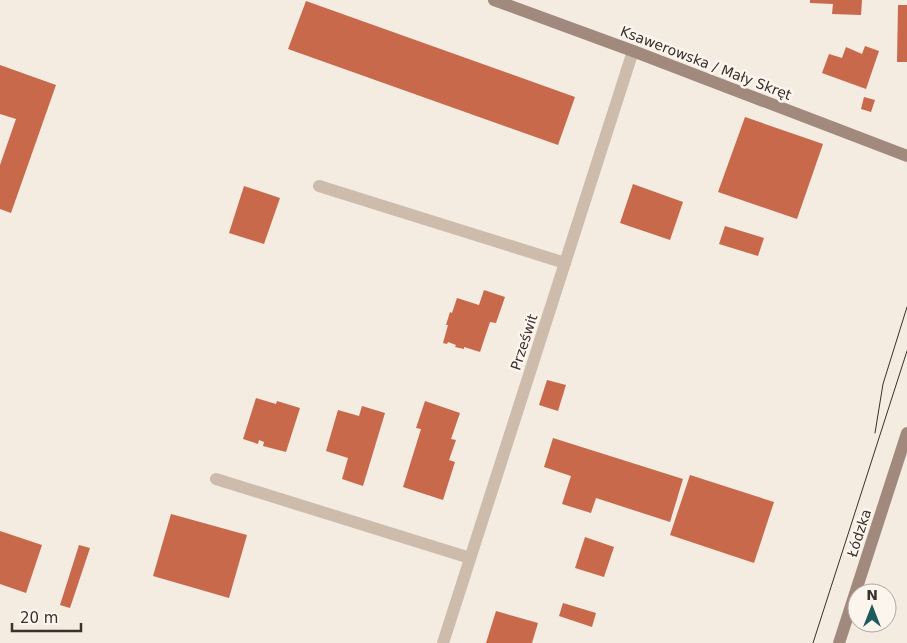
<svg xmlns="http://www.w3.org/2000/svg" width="907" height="643" font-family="'DejaVu Sans',sans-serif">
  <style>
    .building { fill: #c8694b }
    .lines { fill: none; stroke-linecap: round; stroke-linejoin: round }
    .street { stroke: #cdbbac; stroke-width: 12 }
    .secondary { stroke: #a18a7d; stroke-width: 12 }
    .tram { stroke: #3b302b; stroke-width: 1 }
    .labels { text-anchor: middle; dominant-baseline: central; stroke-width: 5; stroke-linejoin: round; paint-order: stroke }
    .street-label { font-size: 14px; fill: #3b302b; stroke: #fbf5ee }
  </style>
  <rect width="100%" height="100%" fill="#f4ebe1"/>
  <g class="building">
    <path d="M 810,0 L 862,0 L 861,15 L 832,14 L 833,4 L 810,3 Z"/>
    <path d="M 306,1 L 575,97 L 558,145 L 288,49 Z"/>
    <path d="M 898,5 L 907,5 L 907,62 L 897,62 Z"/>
    <path d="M 865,46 L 879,51 L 866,89 L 822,73 L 829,54 L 842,58 L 846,47 L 862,54 Z"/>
    <path d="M 0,65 L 56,85 L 11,213 L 0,209 L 0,165 L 16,119 L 0,114 Z"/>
    <path d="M 864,97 L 875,100 L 871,112 L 861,109 Z"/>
    <path d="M 745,117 L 823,144 L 797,219 L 718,192 Z"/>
    <path d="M 633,184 L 683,202 L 670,240 L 620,223 Z"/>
    <path d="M 244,186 L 280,198 L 264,244 L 229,233 Z"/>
    <path d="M 725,226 L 764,238 L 758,256 L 719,244 Z"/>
    <path d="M 484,290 L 505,297 L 496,323 L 490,322 L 480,352 L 464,347 L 464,349 L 455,347 L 456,345 L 448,342 L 447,344 L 443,343 L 448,325 L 446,325 L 450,312 L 452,313 L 457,298 L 479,305 Z"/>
    <path d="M 547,380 L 566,385 L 558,411 L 539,405 Z"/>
    <path d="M 256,398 L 276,404 L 277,401 L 300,408 L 286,452 L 263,446 L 264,442 L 259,440 L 258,444 L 243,439 Z"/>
    <path d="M 425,401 L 460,413 L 451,439 L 456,440 L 449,460 L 455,462 L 443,500 L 403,487 L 421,429 L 416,428 Z"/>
    <path d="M 362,406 L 385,413 L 363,486 L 342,479 L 348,458 L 326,451 L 338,410 L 359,416 Z"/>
    <path d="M 553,438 L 683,479 L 670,522 L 596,498 L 591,513 L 562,504 L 571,476 L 544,467 Z"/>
    <path d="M 690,475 L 774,502 L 754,563 L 670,535 Z"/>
    <path d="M 171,514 L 247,535 L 229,598 L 153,576 Z"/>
    <path d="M 0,531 L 42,545 L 26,593 L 0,584 Z"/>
    <path d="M 585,537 L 614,547 L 604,577 L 575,568 Z"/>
    <path d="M 79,545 L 90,548 L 70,608 L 60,605 Z"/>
    <path d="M 563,603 L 596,613 L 592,627 L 559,616 Z"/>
    <path d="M 496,611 L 538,623 L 532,643 L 486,643 Z"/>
  </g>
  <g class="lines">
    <g class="street">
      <path d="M 319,186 L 565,263"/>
      <path d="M 216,479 L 470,558"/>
      <path d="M 443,643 L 633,51"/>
    </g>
    <g class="secondary">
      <path d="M 494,0 L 633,51 L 907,156"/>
      <path d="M 839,643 L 907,433"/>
    </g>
    <g class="tram">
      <path d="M 875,433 L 883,384 L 907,307"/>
      <path d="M 813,643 L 907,351"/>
    </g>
  </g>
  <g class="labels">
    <g class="street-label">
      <text transform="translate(706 63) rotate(21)">Ksawerowska / Mały Skręt</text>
      <text transform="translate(524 342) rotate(-72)">Prześwit</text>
      <text transform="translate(859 533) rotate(-72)">Łódzka</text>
    </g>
  </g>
  <g transform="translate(872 608)"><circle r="24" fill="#fbf5ee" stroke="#aea6a0"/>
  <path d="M0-4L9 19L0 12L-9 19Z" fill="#1f5a5e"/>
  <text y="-8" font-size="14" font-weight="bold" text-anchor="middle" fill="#3b302b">N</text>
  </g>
  <path d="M12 623v8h69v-8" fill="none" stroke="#3b302b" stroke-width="2.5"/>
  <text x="20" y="623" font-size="15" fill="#3b302b" stroke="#fbf5ee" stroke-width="4" paint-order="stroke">20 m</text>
</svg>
